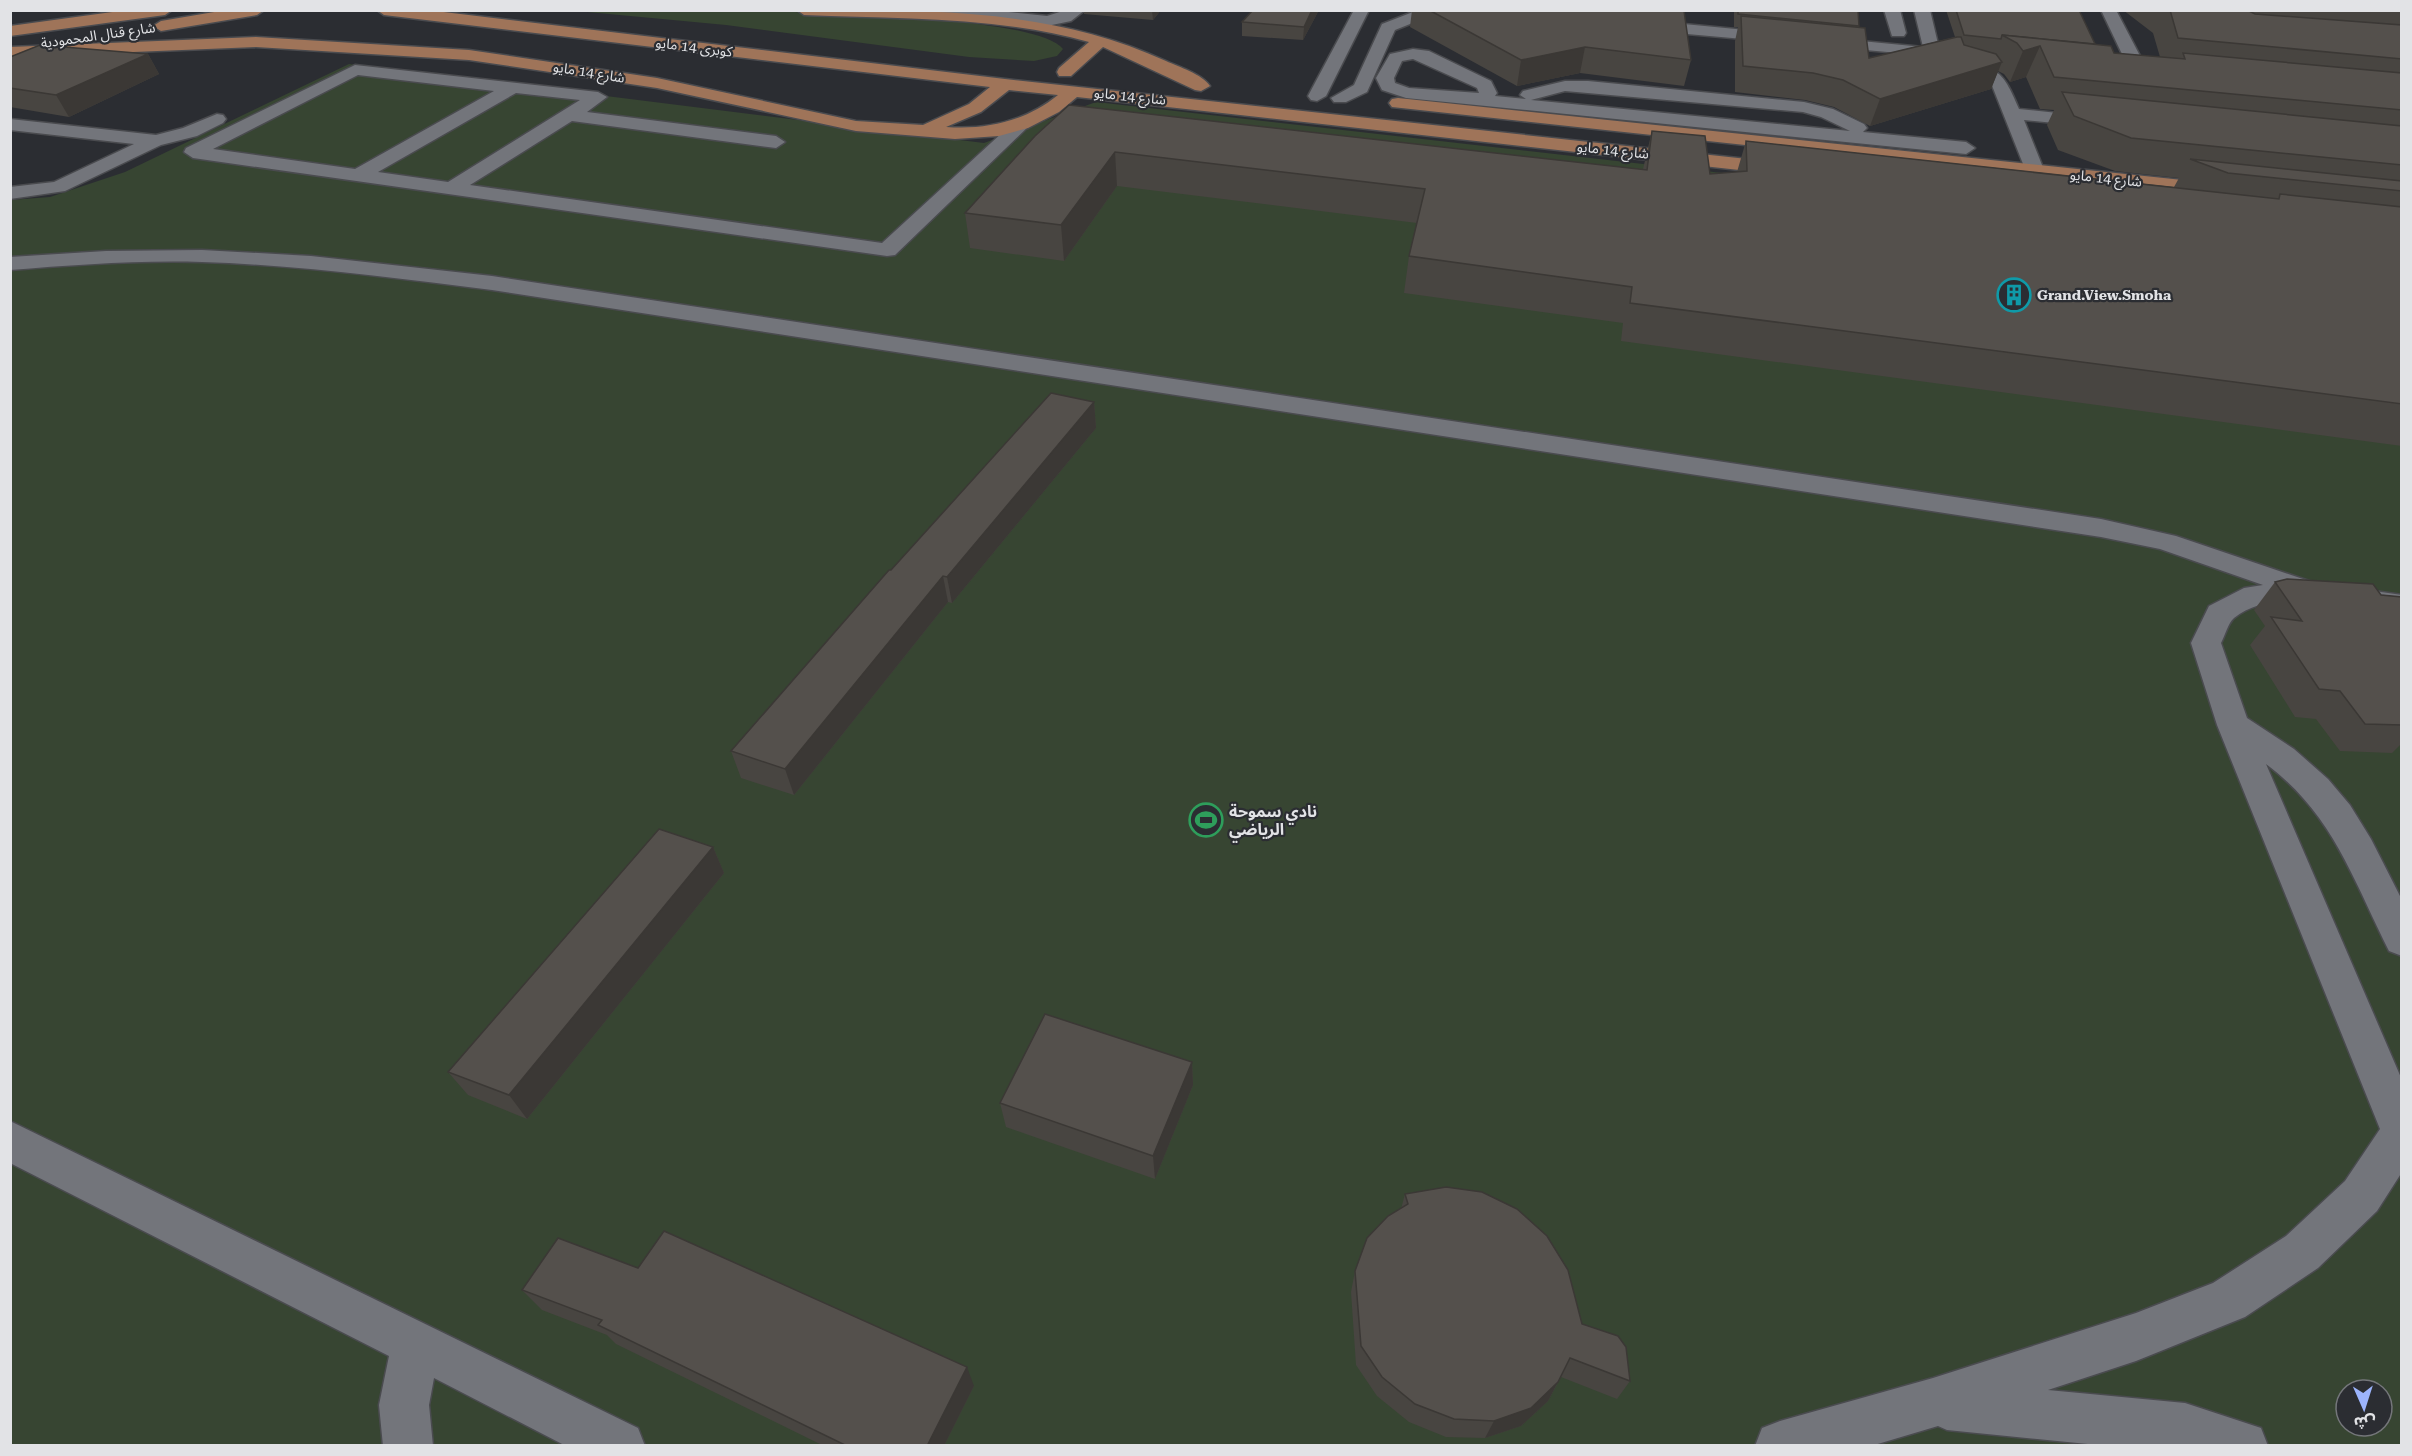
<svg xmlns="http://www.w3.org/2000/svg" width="2412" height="1456" font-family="'Roboto Serif','Noto Sans Arabic',serif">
<rect width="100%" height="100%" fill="#2b2d32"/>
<g fill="#374532" fill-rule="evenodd">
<path d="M740 10C795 13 1034 14 1063 49L1057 56 1034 61 969 57 726 25 577 11Z"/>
<path d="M349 64 984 143 1096 102 2401 250V1445L11 1446V200L50 197 125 172ZM2346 1390H2382V1426H2346Z"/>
</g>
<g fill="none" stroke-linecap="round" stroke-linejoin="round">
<defs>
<g id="minor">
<polygon points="894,10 990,10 1047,16 1066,10 1085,10 1071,21 1047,26 969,18 900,18 895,16"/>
<polygon points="1354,10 1369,10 1326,96 1317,101 1311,100 1308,96"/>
<polygon points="1884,10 1900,10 1906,33 1904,36 1892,36"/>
<polygon points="1914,10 1930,10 1939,48 1955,50 1957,54 1955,58 1642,30 1634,25 1642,20 1923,47"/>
<polygon points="2101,10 2116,10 2150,75 2147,79 2135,79 2132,75"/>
<polygon points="1413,12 1454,13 1462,18 1454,23 1415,22 1395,30 1367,92 1346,102 1334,102 1331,98 1354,85 1382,24"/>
<path d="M1413 49 1429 51 1491 81 1497 93 1495 96 1526 99 1520 95 1523 91 1565 81H1588L1804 102 1833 109 1864 124 1867 128 1863 132 1966 142 1975 148 1966 154 1406 98 1382 90 1376 78 1390 54ZM1413 59 1477 88 1479 93 1409 88 1395 83 1394 78 1402 61ZM1565 91 1803 112 1821 117 1850 131 1531 100Z"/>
<path d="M1954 59C1998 70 2001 66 2019 109L2095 117 2104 122 2095 127 2024 120 2044 170 2041 174H2027L1991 83 1986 78 1948 68 1946 64 1948 60Z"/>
<path d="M355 65 598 92 607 97 587 112 776 136 785 142 776 148 572 121 470 185 882 243 1016 120H1028L1031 124 895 255 887 256 193 158 184 152 186 148ZM358 75 494 91 355 169 213 149ZM516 93 580 100 448 182 378 172Z"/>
<polygon points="217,114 223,115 226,119 223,123 197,136 161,145 65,191 10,199 10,187 54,182 134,144 10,130 10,119 156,135 183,128"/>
<path d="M202 250 311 256 492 276 2101 519 2176 536 2312 582 2402 595V615C2354 608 2275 585 2234 618 2228 623 2225 636 2221 643L2247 718 2294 749 2328 779 2350 805 2371 839 2402 900V956L2389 951C2353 880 2333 814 2266 764L2402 1080V1172L2377 1211 2318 1268 2245 1317 2136 1361 2048 1390 2185 1403 2261 1428 2268 1446H2108L1947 1430 1938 1426 1871 1446H1755L1762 1428 1780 1421 1933 1378 2136 1313 2213 1283 2286 1236 2345 1181 2380 1129 2217 725 2191 643 2209 606 2244 588 2263 585 2160 549 2101 537 492 290C395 278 299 265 202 262 138 260 74 265 10 270V257L106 251Z"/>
<polygon points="10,1121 638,1428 645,1446 566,1446 434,1378 429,1405 433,1446 383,1446 379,1405 389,1356 10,1163"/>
</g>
<g id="major">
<polygon points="127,10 172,10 165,15 10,36 10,26"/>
<polygon points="226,10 264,10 257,15 161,31 153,26 161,21"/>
<path d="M377 10H427L1005 79 1785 163 1795 169 1785 175 1077 97 1059 112 1028 128 999 136 955 139 856 131 657 88 469 60 256 47 10 57V47L256 37 469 50 657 78 856 121 923 125 969 104 990 87 384 15ZM1009 90 1058 95C1026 121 987 130 946 127L981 112Z"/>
<path d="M797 10C923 10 1049 7 1166 61 1179 67 1202 74 1210 86L1201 91 1195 90 1103 47 1071 76H1059L1057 72 1059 68 1089 42C997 16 899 19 804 15Z"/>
<polygon points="1398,98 2221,184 2228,186 2231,190 2228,194 2221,196 1392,107 1389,103 1392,99"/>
</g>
</defs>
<use href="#minor" stroke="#4a4b4f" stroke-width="3"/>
<use href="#major" stroke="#4a4b4f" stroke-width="3"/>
<use href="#minor" fill="#73757b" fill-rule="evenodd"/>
<use href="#major" fill="#9f7459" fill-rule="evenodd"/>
</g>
<g fill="#484541">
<polygon points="1084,10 1161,10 1153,20 1084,14"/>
<polygon points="1253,10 1319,10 1303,40 1242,36 1242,22"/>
<polygon points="1412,10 1684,11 1691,60 1684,86 1580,73 1517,86 1410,27"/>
<polygon points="1734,10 1858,10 1859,27 1869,58 1955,37 1946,10 2079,10 2095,44 2114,53 2160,57 2153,33 2123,10 2402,10 2402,446 1621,341 1623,323 1404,293 1409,256 1417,223 1117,186 1064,261 970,248 965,213 1035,136 1643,169 1652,131 1710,174 1737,172 1746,141 2174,187 2179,178 2115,171 2058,150 2047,125 2054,110 2040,109 2026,77 2010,82 2004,74 1998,71 1991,89 1870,126 1834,107 1805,100 1735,92 1735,41 1738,27 1734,27"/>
<polygon points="148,54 159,74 69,117 10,107 10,57"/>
<polygon points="1094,402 1096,428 952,603 948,602 794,795 741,778 731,751 891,570"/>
<polygon points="2275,582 2402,597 2402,743 2392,753 2340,751 2316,719 2295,717 2250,645 2265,626 2254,610"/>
<polygon points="713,847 724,873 527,1119 468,1095 448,1072"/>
<polygon points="1192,1062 1193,1085 1155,1179 1006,1127 1000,1103"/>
<polygon points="1405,1194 1582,1324 1630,1381 1617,1399 1561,1377 1548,1401 1521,1426 1485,1438 1446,1437 1409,1422 1377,1396 1356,1365 1351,1292 1355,1271 1401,1209"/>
<polygon points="638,1268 974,1386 944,1446 824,1446 616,1344 607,1335 542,1310 522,1290"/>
</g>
<g fill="#3b3835">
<polygon points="1152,10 1161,10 1153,20"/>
<polygon points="1312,10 1319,10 1303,40 1304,27"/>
<polygon points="2040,46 2026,77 2010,82 2023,51"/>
<polygon points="1585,47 1580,73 1517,86 1521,60"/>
<polygon points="148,54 159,74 69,117 56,95"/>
<polygon points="2002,62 1991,89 1870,126 1880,99"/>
<polygon points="1115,152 1117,186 1064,261 1061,225"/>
<polygon points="1094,402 1096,428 952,603 947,577"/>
<polygon points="943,576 948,602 794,795 785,769"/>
<polygon points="713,847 724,873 527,1119 509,1095"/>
<polygon points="1192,1062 1193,1085 1155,1179 1153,1156"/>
<polygon points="967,1367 974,1386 944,1446 927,1446"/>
<polygon points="1558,1382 1548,1401 1521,1426 1485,1438 1494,1421"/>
</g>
<g fill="#54504c" stroke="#3b3835" stroke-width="1.5">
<polygon points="1253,10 1312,10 1304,27 1242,22"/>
<polygon points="1429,10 1684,11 1691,60 1585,47 1521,60"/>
<polygon points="1738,10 1858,10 1859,26 1738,14"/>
<polygon points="1956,10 2079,10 2095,44 2002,35 2001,39 1964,35"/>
<polygon points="2170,10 2247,10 2255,14 2402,25 2402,59 2178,38"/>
<polygon points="1741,16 1865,28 1869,58 1957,37 1961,37 1964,45 1996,54 2002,62 1880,99 1843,80 1813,73 1743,66"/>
<polygon points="2002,35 2111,46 2114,53 2185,59 2183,53 2402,73 2402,110 2054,77 2040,46 2023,51 2017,43"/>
<polygon points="40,45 148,54 56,95 10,88 10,57"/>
<polygon points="2062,92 2402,126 2402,165 2131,138 2074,116"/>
<polygon points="1069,105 1647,170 1652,131 1705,136 1710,174 1747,171 1746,141 2279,199 2280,194 2402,207 2402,404 1630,303 1632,287 1409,256 1425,189 1115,152 1061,225 965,213 1035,136"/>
<polygon points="2190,159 2402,181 2402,191 2228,173"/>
<polygon points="1051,393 1094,402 947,577 943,576 785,769 731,751 889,570 891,570"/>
<polygon points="2287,579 2373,584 2381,595 2402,597 2402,725 2365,724 2340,691 2319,689 2271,617 2302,621 2275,582"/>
<polygon points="659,829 713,847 509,1095 448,1072"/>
<polygon points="1045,1014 1192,1062 1153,1156 1000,1103"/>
<polygon points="1446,1187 1482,1192 1517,1209 1547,1236 1568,1270 1582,1324 1618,1336 1626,1347 1630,1381 1570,1358 1558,1382 1531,1408 1494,1421 1454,1419 1415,1404 1382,1377 1361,1346 1355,1271 1367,1238 1388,1216 1408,1204 1405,1194"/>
<polygon points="664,1231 967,1367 927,1446 847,1446 598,1325 602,1320 522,1290 558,1238 638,1268"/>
</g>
<defs>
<symbol id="building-ring" viewBox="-11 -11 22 22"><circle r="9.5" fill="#2b2d32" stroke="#0f9aa8" stroke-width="1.5"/><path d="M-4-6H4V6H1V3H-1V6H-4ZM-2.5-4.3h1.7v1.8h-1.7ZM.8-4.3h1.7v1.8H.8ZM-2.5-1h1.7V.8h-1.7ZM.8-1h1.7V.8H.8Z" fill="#0f9aa8"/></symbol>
<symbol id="stadium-ring" viewBox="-11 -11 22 22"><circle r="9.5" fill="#2b2d32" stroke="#2e9e5b" stroke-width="1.5"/><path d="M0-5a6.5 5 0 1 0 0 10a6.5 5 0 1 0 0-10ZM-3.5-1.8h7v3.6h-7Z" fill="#2e9e5b"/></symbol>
</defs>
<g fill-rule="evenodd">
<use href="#building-ring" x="1995" y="276" width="38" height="38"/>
<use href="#stadium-ring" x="1187" y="801" width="38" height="38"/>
</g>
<g text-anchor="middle" stroke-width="4.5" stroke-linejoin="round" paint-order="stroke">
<g font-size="14" fill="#e2e3e6" stroke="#2b2d32">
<text transform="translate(98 35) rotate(-8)" y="5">شارع قنال المحمودية</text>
<text transform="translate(694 47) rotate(7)" y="5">كوبرى 14 مايو</text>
<text transform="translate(589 72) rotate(9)" y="5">شارع 14 مايو</text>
<text transform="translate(1130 96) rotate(6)" y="5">شارع 14 مايو</text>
<text transform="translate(1613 150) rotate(6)" y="5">شارع 14 مايو</text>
<text transform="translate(2106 178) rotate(6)" y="5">شارع 14 مايو</text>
</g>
<g font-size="14" font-weight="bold" fill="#e2e3e6" stroke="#2b2d32" text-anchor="start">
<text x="2037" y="300">Grand.View.Smoha</text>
</g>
<g font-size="16" font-weight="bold" fill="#e2e3e6" stroke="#2b2d32" text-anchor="start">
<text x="1229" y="817">نادي سموحة<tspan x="1229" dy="18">الرياضي</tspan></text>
</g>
</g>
<rect width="2412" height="1456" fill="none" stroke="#e2e3e6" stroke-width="24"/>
<g transform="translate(2364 1408) rotate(177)"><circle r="28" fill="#2b2d32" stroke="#74767a" stroke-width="1.5"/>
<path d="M0-4.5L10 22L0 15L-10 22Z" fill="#9cb4fd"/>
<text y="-9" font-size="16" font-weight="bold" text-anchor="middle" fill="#e2e3e6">ش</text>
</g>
</svg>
